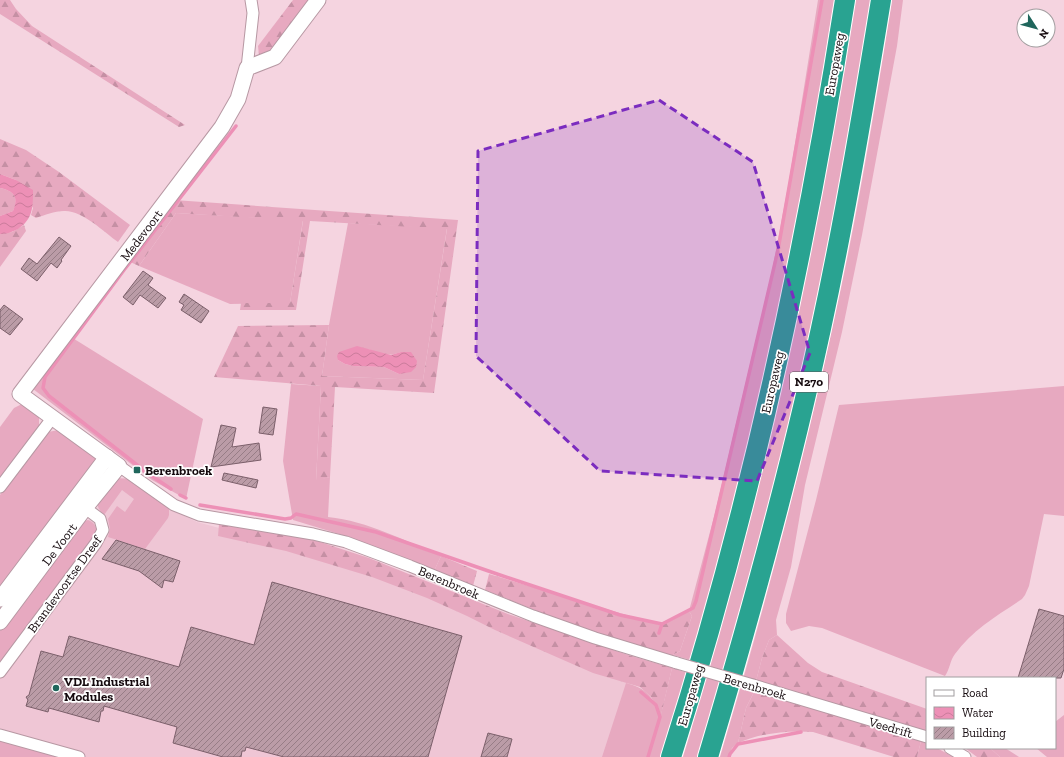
<svg xmlns="http://www.w3.org/2000/svg" width="1064" height="757" font-family="'Zilla Slab',serif">
<defs>
<pattern id="forest-firs" width="22" height="20" patternUnits="userSpaceOnUse"><rect width="22" height="20" fill="#e7a9c0"/><path d="M5 1l3.5 6h-7zM16 11l3.5 6h-7z" fill="#c590a4"/></pattern>
<pattern id="water-waves" width="16" height="10" patternUnits="userSpaceOnUse"><rect width="16" height="10" fill="#ed90b6"/><path d="M0 5q4-4 8 0t8 0" fill="none" stroke="#ca7b9b"/></pattern>
<pattern id="building-hatch" width="6" height="6" patternUnits="userSpaceOnUse"><rect width="6" height="6" fill="#bb9ca7"/><path d="M-1 1l2-2M0 6l6-6M5 7l2-2" fill="none" stroke="#977d86"/></pattern>
</defs>
<rect width="100%" height="100%" fill="#f5d4e0"/>
<polygon fill="#efc6d5" points="127,478 168,508 197,522 223,529 300,542 633,678 612,757 0,757 0,642 118,479"/>
<g fill="#e7a9c0" fill-rule="evenodd">
<polygon points="818,0 834,0 789,285 694,661 673,655 680,651 692,616 689,611 715,513 772,271 789,181"/>
<polygon points="852,0 875,0 808,361 701,757 683,757 691,731 700,681"/>
<path d="M892 0H903L897 46 862 235 842 332 805 485 791 567 776 620 777 635 769 640 762 658 756 681 744 676C777 560 807 443 833 325 857 218 875 109 892 0Z"/>
<polygon points="176,213 303,220 290,303 230,304 139,266"/>
<path d="M348 223 447 228 423 380 322 376 329 325ZM368 349C382 354 387 357 401 352L399 374 384 367 353 366 345 364 338 360Z"/>
<polygon points="71,337 203,419 186,499 152,480 33,389"/>
<path d="M291 384 321 386 316 480 330 477 328 517C368 521 405 541 441 556L434 571 349 537 293 520 283 461Z"/>
<path d="M1064 386V516L1044 514 1029 586 1025 595 1022 599C998 615 972 630 955 654 950 660 950 669 945 676L822 628 809 626 791 631 786 623V614L816 500 839 405Z"/>
<polygon points="22,404 39,415 39,426 0,478 0,427 14,408"/>
<polygon points="64,429 95,455 96,463 0,596 0,495 48,432"/>
<path d="M118 478 128 479 169 509V515L168 518 145 549 108 537 110 529 108 519 117 506 125 512 134 499 122 490 104 515C100 511 97 507 97 501Z"/>
<path d="M88 520C95 523 97 527 96 535L0 667V629L84 521Z"/>
<path d="M672 668 691 674 681 706 660 757H602L626 683C648 689 650 695 661 714Z"/>
<polygon points="740,689 754,692 746,708 738,743 732,748 729,757 720,757"/>
<polygon points="1064,715 1064,757 1047,757 1036,748 1055,748 1055,722"/>
<polygon points="0,739 61,757 0,757"/>
<polygon points="921,741 927,744 927,748 937,748 953,757 917,757"/>
<polygon points="990,748 1005,748 1019,757 1000,757"/>
</g>
<g fill="url(#forest-firs)">
<polygon points="0,0 10,0 16,9 32,26 185,125 179,127 0,14"/>
<polygon points="293,0 311,0 267,54 259,55 258,46"/>
<path d="M0 139 26 150 59 172 130 225 118 242C104 232 82 210 64 211 54 211 45 215 36 218L31 215 33 208 16 180 0 174Z"/>
<path d="M0 188C14 191 19 197 13 211L0 216Z"/>
<polygon points="174,200 458,220 434,393 335,387 330,477 316,481 321,386 214,377 238,326 329,325 322,376 423,380 447,229 310,221 296,310 240,310 241,303 290,303 303,221 176,213 139,266 128,261"/>
<polygon points="24,225 26,231 0,267 0,234 12,232"/>
<polygon points="219,524 311,539 369,558 508,614 628,655 672,668 661,715 651,697 640,687 593,673 495,630 467,616 427,598 372,577 286,551 218,536"/>
<polygon points="441,556 477,571 473,586 434,571"/>
<polygon points="489,574 660,625 670,621 689,611 692,616 680,651 671,656 567,623 485,590"/>
<polygon points="777,635 808,663 822,672 927,709 927,732 756,681 762,658 769,640"/>
<path d="M754 692 906 736 921 741 917 757H894L813 732C788 730 761 733 738 743L746 708Z"/>
<polygon points="965,748 990,748 1000,757 977,757"/>
</g>
<g fill="url(#water-waves)">
<path d="M0 174 16 180 33 190C33 207 33 219 18 229 12 232 7 234 0 234V216L13 211C19 197 14 191 0 188Z"/>
<polygon points="357,346 391,355 401,352 411,352 417,361 416,367 411,372 399,374 384,367 353,366 345,364 338,360 337,356 339,352"/>
</g>
<g fill="none" stroke-linecap="round" stroke-linejoin="round">
<g stroke="#ed90b6" stroke-width="3.5">
<polyline points="171,489 146,472 49,396 43,388 45,377 124,270 236,126"/>
<polyline points="180,495 186,498"/>
<polyline points="200,505 285,519 291,518 296,514 376,532 500,575 620,615 662,624 659,633"/>
<polyline points="662,624 693,608 696,601 778,250 822,0"/>
<polyline points="641,692 656,705 660,717 648,757"/>
<polyline points="729,757 730,754 738,744 801,732"/>
</g>
</g>
<g fill="url(#building-hatch)" stroke="#7b5f6a">
<polygon points="59,237 71,246 61,260 62,261 57,268 51,263 37,281 21,269 29,258 37,264"/>
<polygon points="143,271 153,278 148,285 166,298 158,308 140,295 133,305 123,297"/>
<polygon points="184,294 209,311 201,323 181,310 184,305 179,302"/>
<polygon points="4,305 23,319 10,335 0,328 0,310"/>
<polygon points="263,407 277,409 273,435 259,433"/>
<polygon points="221,425 236,428 232,447 259,443 261,460 211,467"/>
<polygon points="224,473 258,480 256,488 222,480"/>
<polygon points="116,540 180,561 173,582 164,580 162,588 139,571 102,559"/>
<polygon points="272,582 462,636 428,757 284,757 246,747 245,751 242,751 241,757 223,757 173,743 177,727 104,706 103,711 101,711 99,722 49,708 48,712 26,706 28,700 26,697 29,695 41,651 63,657 69,636 179,667 191,627 254,645"/>
<polygon points="1039,609 1064,616 1064,669 1061,678 1018,678"/>
<polygon points="488,733 512,739 507,757 481,757"/>
</g>
<g fill="none" stroke-linecap="round" stroke-linejoin="round">
<defs>
<g id="street">
<polyline points="247,68 253,13 251,0"/>
<polyline points="119,466 174,505 199,515 313,534 346,542 410,566 533,616 595,638 677,663"/>
<polyline points="0,487 53,417"/>
<polyline points="0,672 96,543 103,530 100,519 80,504"/>
<polyline points="753,685 927,737"/>
<polyline points="0,735 79,757"/>
<polyline points="950,748 965,757"/>
</g>
<g id="secondary">
<polyline points="0,599 107,457"/>
<polyline points="0,622 85,508 119,466 20,394 222,127 238,99 247,68 275,57 318,0"/>
</g>
<g id="highway">
<path d="M671 757C750 510 805 256 845 0"/>
<path d="M708 757C743 640 776 522 804 403 836 270 859 135 881 0"/>
</g>
</defs>
<use href="#street" stroke="#b798a3" stroke-width="13"/>
<use href="#secondary" stroke="#b798a3" stroke-width="17"/>
<use href="#highway" stroke="#fff" stroke-width="22"/>
<use href="#street" stroke="#fff" stroke-width="11"/>
<use href="#secondary" stroke="#fff" stroke-width="15"/>
<use href="#highway" stroke="#29a391" stroke-width="20"/>
<defs>
<polyline id="street-bridge" points="677,663 753,685"/>
</defs>
<use href="#street-bridge" stroke="#b798a3" stroke-width="13" stroke-linecap="butt"/>
<use href="#street-bridge" stroke="#fff" stroke-width="11"/>
</g>
<path fill="#7b2cbf" fill-opacity="0.2" stroke="#7b2cbf" stroke-width="3" stroke-dasharray="8 5" stroke-linejoin="round" d="M659 100 753 162 810 353 757 481 600 471 476 356 478 151Z"/>
<g fill="#1f665c" stroke="#fff" stroke-width="1.5">
<rect x="133" y="466" width="8" height="8" rx="2"/>
<circle cx="56" cy="688" r="4"/>
</g>
<g text-anchor="middle" stroke-width="3.5" stroke-linejoin="round" paint-order="stroke">
<rect fill="#fff" stroke="#5b5456" stroke-width="1" x="790" y="372" width="38" height="20" rx="3"/>
<g font-size="12" font-weight="bold" fill="#150a0e">
<text x="809" y="386">N270</text>
</g>
<g font-size="13" fill="#150a0e" stroke="#fff">
<text transform="translate(834 64) rotate(-80)" y="5">Europaweg</text>
<text transform="translate(141 235) rotate(-53)" y="5">Medevoort</text>
<text transform="translate(772 382) rotate(-77)" y="5">Europaweg</text>
<text transform="translate(59 544) rotate(-53)" y="5">De Voort</text>
<text transform="translate(449 582) rotate(23)" y="5">Berenbroek</text>
<text transform="translate(64 584) rotate(-54)" y="5">Brandevoortse Dreef</text>
<text transform="translate(755 686) rotate(16)" y="5">Berenbroek</text>
<text transform="translate(690 695) rotate(-74)" y="5">Europaweg</text>
<text transform="translate(891 727) rotate(16)" y="5">Veedrift</text>
</g>
<g font-size="13" font-weight="bold" fill="#150a0e" stroke="#fff" text-anchor="start">
<text x="145" y="475">Berenbroek</text>
<text x="64" y="686">VDL Industrial<tspan x="64" dy="15">Modules</tspan></text>
</g>
</g>
<rect x="926" y="677" width="130" height="72" fill="#ffffff" stroke="#a19d9f"/>
<rect x="934" y="690" width="20" height="6" fill="#ffffff" stroke="#a19d9f"/>
<text x="962" y="697" font-size="12" fill="#150a0e">Road</text>
<rect x="934" y="707" width="20" height="12" fill="url(#water-waves)" stroke="#a19d9f"/>
<text x="962" y="717" font-size="12" fill="#150a0e">Water</text>
<rect x="934" y="727" width="20" height="12" fill="url(#building-hatch)" stroke="#a19d9f"/>
<text x="962" y="737" font-size="12" fill="#150a0e">Building</text>
<g transform="translate(1036 28) rotate(126)"><circle r="19" fill="#ffffff" stroke="#a19d9f"/>
<path d="M0-3L7 15L0 10L-7 15Z" fill="#1f665c"/>
<text y="-6" font-size="11" font-weight="bold" text-anchor="middle" fill="#150a0e">N</text>
</g>
</svg>
